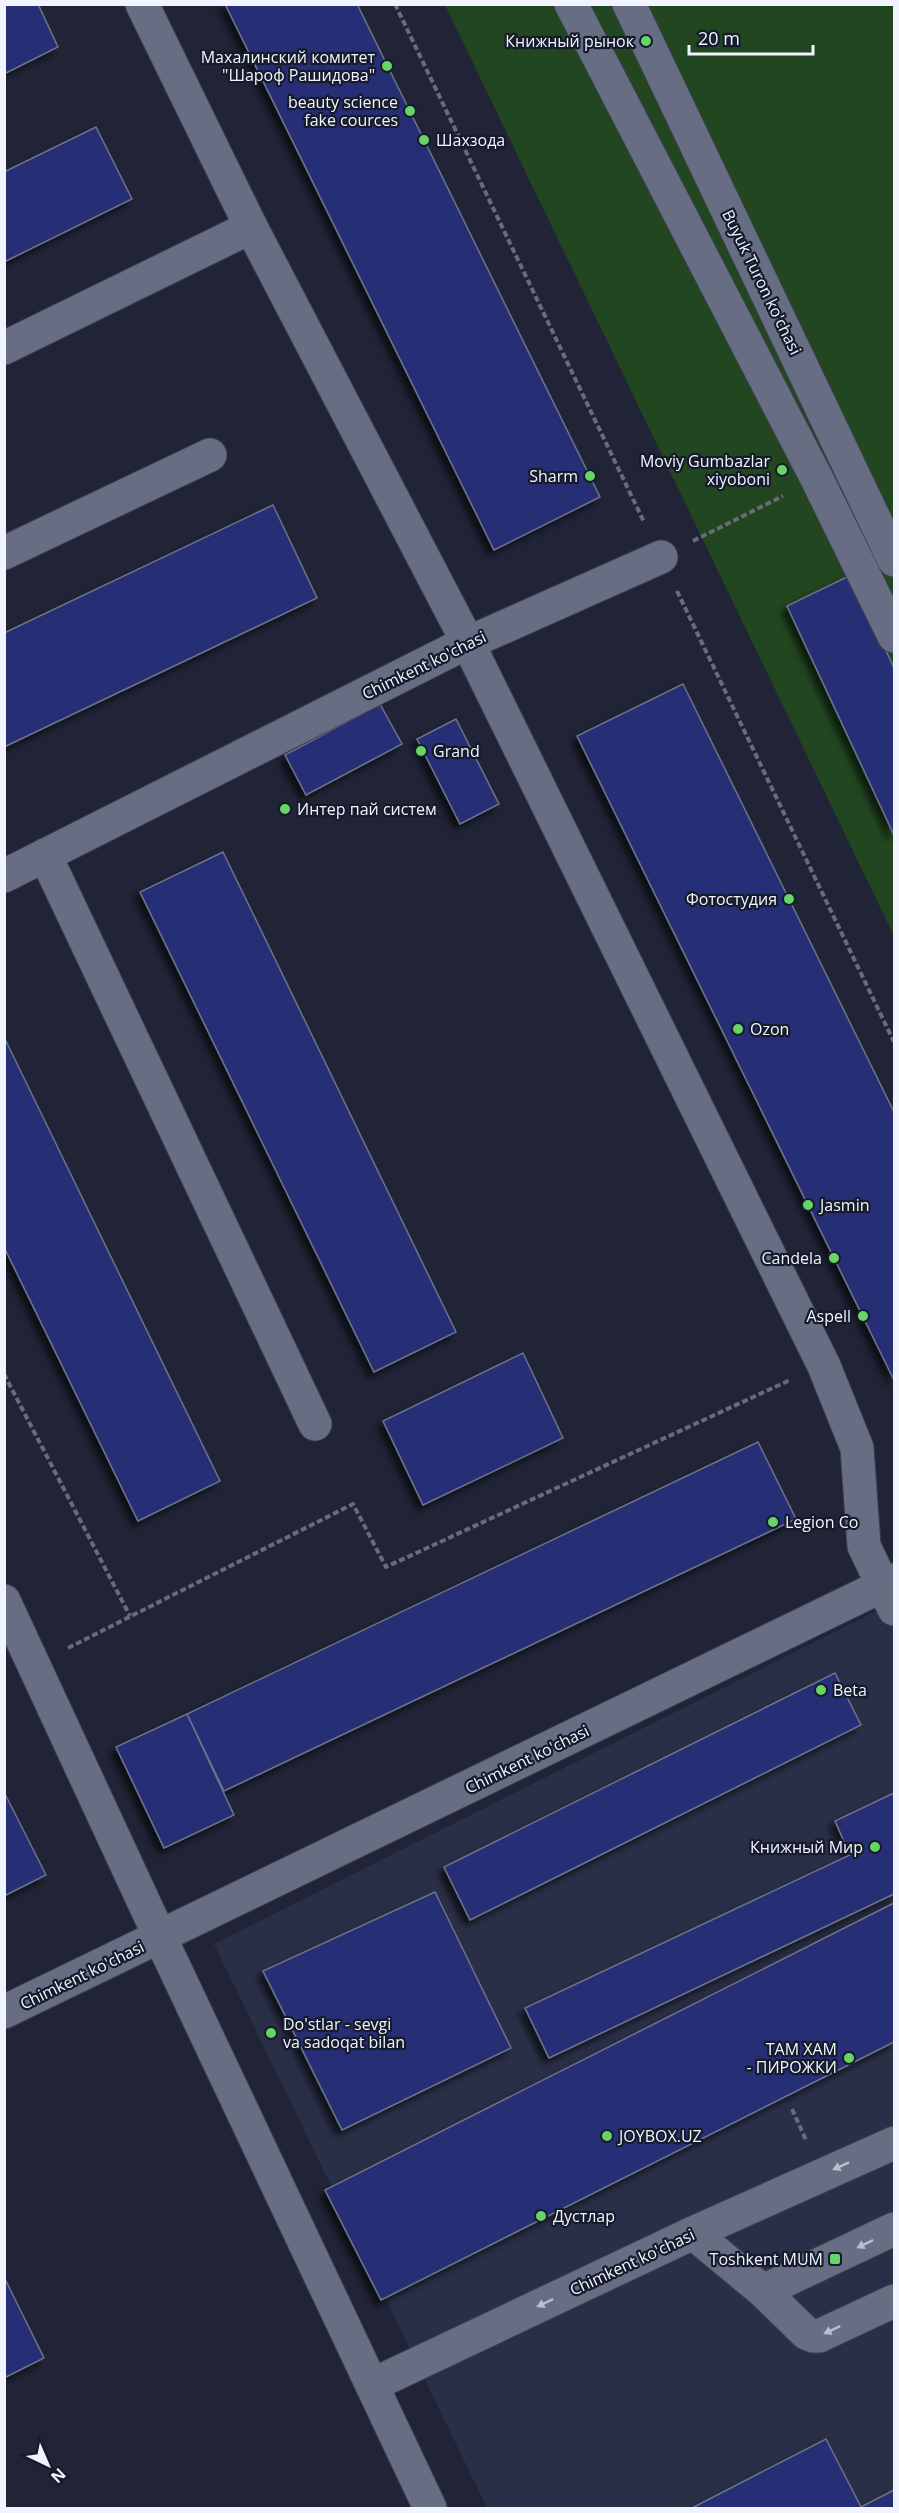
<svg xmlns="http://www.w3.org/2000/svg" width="899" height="2513" font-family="'Open Sans',sans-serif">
<defs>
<filter id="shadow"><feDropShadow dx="-5.5" dy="5.5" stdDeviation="3" flood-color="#0009"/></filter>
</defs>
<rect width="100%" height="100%" fill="#202436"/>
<polygon fill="#292f46" points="894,1602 894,2508 487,2508 214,1944"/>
<polygon fill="#214620" points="445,5 894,5 894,936"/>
<g fill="#252f75" stroke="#6d7388" stroke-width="1.5" filter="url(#shadow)">
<polygon points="4,4 38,4 58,47 4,74"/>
<polygon points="225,4 357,4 600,497 494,550"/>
<polygon points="96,127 132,199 4,262 4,172"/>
<polygon points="273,505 317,598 4,747 4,633"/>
<polygon points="851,575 894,668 894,835 787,606"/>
<polygon points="683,684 894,1112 894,1380 577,736"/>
<polygon points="380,704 402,744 306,795 285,755"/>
<polygon points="456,719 499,804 460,824 417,739"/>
<polygon points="223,852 456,1332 374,1372 140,892"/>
<polygon points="4,1037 220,1481 138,1521 4,1247"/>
<polygon points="523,1353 563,1438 423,1505 383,1421"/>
<polygon points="758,1442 796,1519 224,1791 187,1714"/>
<polygon points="835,1673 861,1725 470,1920 444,1867"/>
<polygon points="187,1714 234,1815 164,1848 116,1747"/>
<polygon points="4,1792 46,1875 4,1896"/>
<polygon points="894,1793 894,1894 549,2058 525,2008 850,1855 835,1821"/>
<polygon points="435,1892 511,2048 342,2130 263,1971"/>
<polygon points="894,1903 894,2042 381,2300 325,2190"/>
<polygon points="6,2281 44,2358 4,2378 4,2282"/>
<polygon points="826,2439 861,2507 894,2490 894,2508 692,2508"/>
</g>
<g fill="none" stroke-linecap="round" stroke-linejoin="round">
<defs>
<g id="minor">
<polyline points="142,4 251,227 468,643 824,1366 857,1448 864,1546 894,1609"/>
<polyline points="571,4 817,479 894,636"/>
<polyline points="629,4 894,560"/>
<polyline points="4,348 251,227"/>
<polyline points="4,553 210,455"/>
<polyline points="45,855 315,1424"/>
<polyline points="4,876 452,650 661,557"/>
<polyline points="4,1601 160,1937 430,2508"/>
<polyline points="4,2012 894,1580"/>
<polyline points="693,2233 763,2291 806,2333 813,2336 819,2336 894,2301"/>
<polyline points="763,2291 894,2229"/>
<polyline points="372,2385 693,2233 894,2143"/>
</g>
</defs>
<use href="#minor" stroke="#3c404e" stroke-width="35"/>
<g stroke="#676b7a" stroke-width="4" stroke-dasharray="6 3" stroke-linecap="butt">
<polyline points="395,4 644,522"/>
<polyline points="693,541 783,496"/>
<polyline points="677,591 894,1042"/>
<polyline points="4,1374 130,1616"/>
<polyline points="68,1648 353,1504 386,1567 790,1380"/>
<polyline points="792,2109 806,2140"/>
</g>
<use href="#minor" stroke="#676d82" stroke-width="33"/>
</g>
<defs><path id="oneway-solid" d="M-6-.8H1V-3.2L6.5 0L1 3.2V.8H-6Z" transform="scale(1.5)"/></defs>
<g fill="#babecc">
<use href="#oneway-solid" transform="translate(841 2166) rotate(156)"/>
<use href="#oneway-solid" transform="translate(865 2244) rotate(154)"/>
<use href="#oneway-solid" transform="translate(545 2303) rotate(155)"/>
<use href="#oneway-solid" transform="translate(832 2330) rotate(155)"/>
</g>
<g fill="#67d466" stroke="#161b2c" stroke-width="2">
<circle cx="646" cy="41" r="6"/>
<circle cx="387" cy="66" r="6"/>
<circle cx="410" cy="111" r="6"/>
<circle cx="424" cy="140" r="6"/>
<circle cx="782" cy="470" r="6"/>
<circle cx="590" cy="476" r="6"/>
<circle cx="421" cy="751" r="6"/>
<circle cx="285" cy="809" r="6"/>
<circle cx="789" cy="899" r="6"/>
<circle cx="738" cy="1029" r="6"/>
<circle cx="808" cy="1205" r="6"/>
<circle cx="834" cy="1258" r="6"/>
<circle cx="863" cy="1316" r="6"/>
<circle cx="773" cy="1522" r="6"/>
<circle cx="821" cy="1690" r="6"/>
<circle cx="875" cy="1847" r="6"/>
<circle cx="271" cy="2033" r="6"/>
<circle cx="849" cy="2058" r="6"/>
<circle cx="607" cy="2136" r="6"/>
<circle cx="541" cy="2216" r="6"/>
<rect x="829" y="2253" width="12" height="12" rx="3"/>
</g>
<g text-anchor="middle" stroke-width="4.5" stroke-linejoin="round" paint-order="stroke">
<g font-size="16" fill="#f1f4fe" stroke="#161b2c" text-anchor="end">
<text x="634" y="47">Книжный рынок</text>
<text x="375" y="63">Махалинский комитет<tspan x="375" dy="18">"Шароф Рашидова"</tspan></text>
<text x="398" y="108">beauty science<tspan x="398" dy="18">fake cources</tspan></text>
<text x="436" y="146" text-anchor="start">Шахзода</text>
<text x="770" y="467">Moviy Gumbazlar<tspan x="770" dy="18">xiyoboni</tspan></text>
<text x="578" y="482">Sharm</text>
<text x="433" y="757" text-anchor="start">Grand</text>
<text x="297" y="815" text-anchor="start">Интер пай систем</text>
<text x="777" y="905">Фотостудия</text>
<text x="750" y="1035" text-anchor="start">Ozon</text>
<text x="820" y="1211" text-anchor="start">Jasmin</text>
<text x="822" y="1264">Candela</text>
<text x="851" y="1322">Aspell</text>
<text x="785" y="1528" text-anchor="start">Legion Co</text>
<text x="833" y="1696" text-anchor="start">Beta</text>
<text x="863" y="1853">Книжный Мир</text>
<text x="283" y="2030" text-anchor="start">Do'stlar - sevgi<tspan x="283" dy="18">va sadoqat bilan</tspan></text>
<text x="837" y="2055">ТАМ ХАМ<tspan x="837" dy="18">- ПИРОЖКИ</tspan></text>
<text x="619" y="2142" text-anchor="start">JOYBOX.UZ</text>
<text x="553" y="2222" text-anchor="start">Дустлар</text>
<text x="823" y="2265">Toshkent MUM</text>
</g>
<g font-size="16" fill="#f1f4fe" stroke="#161b2c">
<text transform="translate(762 282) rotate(64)" y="6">Buyuk Turon ko'chasi</text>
<text transform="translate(424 665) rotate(-26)" y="6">Chimkent ko'chasi</text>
<text transform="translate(527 1759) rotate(-26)" y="6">Chimkent ko'chasi</text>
<text transform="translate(82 1975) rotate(-26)" y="6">Chimkent ko'chasi</text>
<text transform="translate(632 2262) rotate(-25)" y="6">Chimkent ko'chasi</text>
</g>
</g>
<rect width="899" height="2513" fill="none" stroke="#f1f4fe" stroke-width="12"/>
<g transform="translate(48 2465) rotate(136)" stroke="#161b2c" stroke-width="4.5" paint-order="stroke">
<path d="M0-4.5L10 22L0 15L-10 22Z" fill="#f1f4fe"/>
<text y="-9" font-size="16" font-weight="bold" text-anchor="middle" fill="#f1f4fe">N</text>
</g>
<path d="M689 45v9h124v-9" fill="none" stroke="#f1f4fe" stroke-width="3"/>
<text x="698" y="45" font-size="18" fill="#f1f4fe" stroke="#161b2c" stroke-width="4.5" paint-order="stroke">20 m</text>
</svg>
